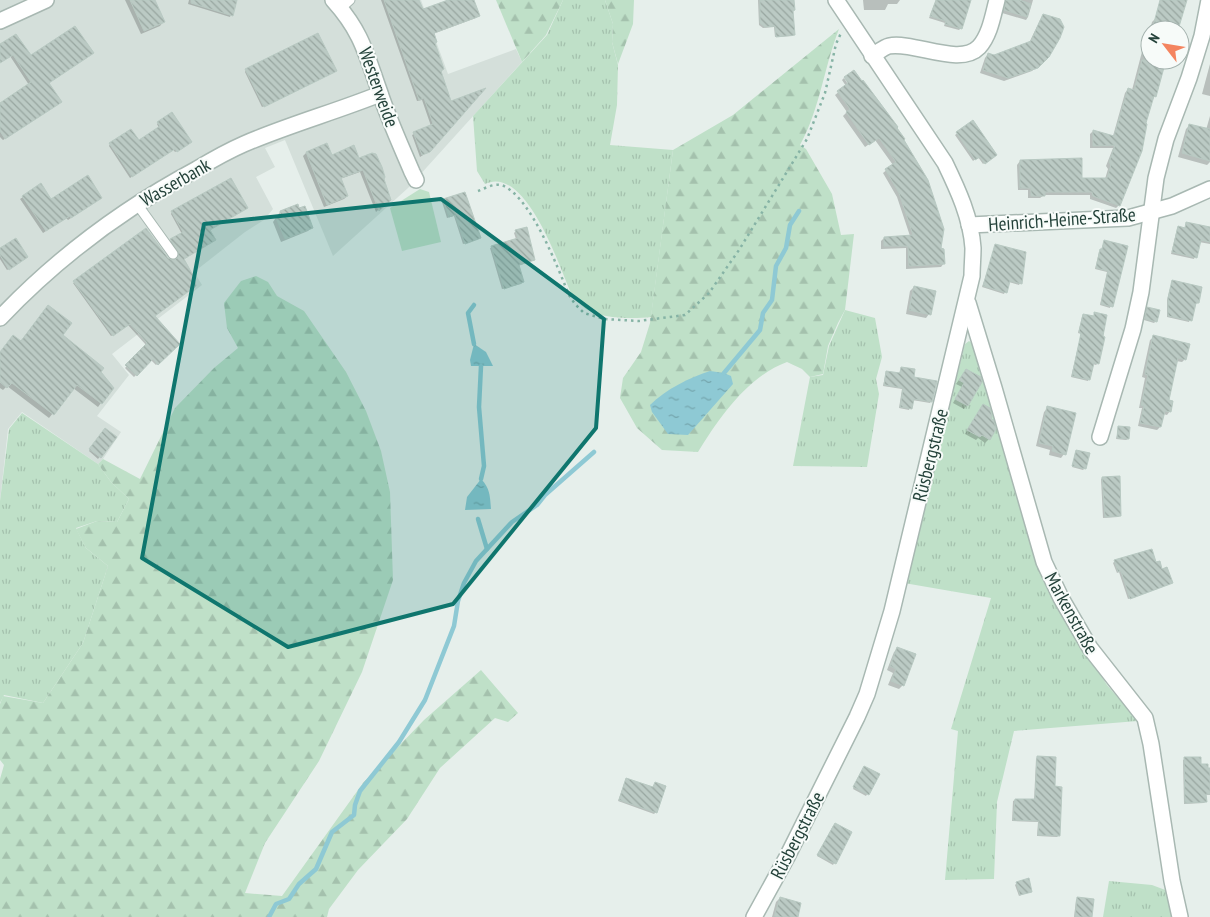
<svg xmlns="http://www.w3.org/2000/svg" width="1210" height="917" font-family="'PT Sans Narrow',sans-serif">
<defs>
<pattern id="grass-tufts" width="24" height="20" patternUnits="userSpaceOnUse" patternTransform="scale(1.25)"><rect width="24" height="20" fill="#bfe0c8"/><path d="M3 7l-1-3M5 7V3M7 7l1-3M15 17l-1-3M17 17v-4M19 17l1-3" fill="none" stroke="#a4c1ad"/></pattern>
<pattern id="forest-firs" width="22" height="20" patternUnits="userSpaceOnUse" patternTransform="scale(1.25)"><rect width="22" height="20" fill="#bfe0c8"/><path d="M5 1l3.5 6h-7zM16 11l3.5 6h-7z" fill="#a4c1ad"/></pattern>
<pattern id="water-ripples" width="26" height="14" patternUnits="userSpaceOnUse" patternTransform="scale(1.25)"><rect width="26" height="14" fill="#8ec9d4"/><path d="M2 4q2-2 4 0t4 0M15 11q2-2 4 0t4 0" fill="none" stroke="#74a5ad"/></pattern>
<pattern id="building-back-hatch" width="6" height="6" patternUnits="userSpaceOnUse" patternTransform="scale(1.25)"><rect width="6" height="6" fill="#bbcac4"/><path d="M-1 5l2 2M0 0l6 6M5-1l2 2" fill="none" stroke="#98a6a0"/></pattern>
</defs>
<rect width="100%" height="100%" fill="#e6efeb"/>
<polygon fill="#d4dfda" points="0,0 421,0 448,74 516,49 522,62 408,188 333,256 285,140 265,148 275,167 256,177 273,209 264,220 245,232 194,272 202,285 112,354 129,375 97,416 121,432 103,459 98,464 22,412 8,429 0,501"/>
<g fill="url(#grass-tufts)">
<path d="M563 0H605L613 24 612 42 618 65 617 105 610 145 673 150 651 317C634 319 600 319 586 309 579 304 574 298 570 291 559 265 525 164 485 184L477 171 473 116 547 35Z"/>
<polygon points="845,310 875,318 882,357 876,379 879,394 867,467 793,466 810,377 823,375 829,346"/>
<polygon points="969,341 973,344 1019,486 1089,657 1107,685 1138,721 1014,731 997,802 994,879 945,880 958,731 951,729 991,598 904,583 932,462 938,450 965,344"/>
<polygon points="22,413 98,464 111,482 129,499 117,522 97,521 76,528 86,548 108,566 83,643 43,703 4,695 0,703 0,501 9,429"/>
<polygon points="1109,881 1152,885 1168,891 1178,917 1103,917"/>
</g>
<g fill="url(#forest-firs)">
<polygon points="496,0 563,0 546,35 522,62"/>
<polygon points="605,0 634,0 633,24 618,64 612,42 613,24"/>
<path d="M839 29C824 67 820 109 800 145L806 149 832 194 841 235 854 234 845 310 838 323 828 346 823 374 810 377 802 369 787 362C748 376 719 418 698 452L662 450 637 428 620 398 623 378 641 352 650 323 673 150 733 115Z"/>
<polygon points="256,276 268,282 277,296 304,311 346,372 366,411 381,451 390,492 393,580 362,672 319,761 265,843 245,893 282,896 363,783 424,720 481,670 518,713 508,722 495,718 440,768 407,819 358,870 329,909 327,917 0,917 0,779 4,765 0,760 0,704 3,696 43,703 83,643 108,566 86,548 76,529 97,521 117,522 129,499 111,482 98,464 103,459 140,479 175,408 214,368 238,348 227,328 224,303 241,281"/>
</g>
<polygon fill="#bfe0c8" points="420,189 429,192 441,242 402,251 390,208"/>
<g fill="url(#water-ripples)">
<polygon points="474,344 486,352 493,366 471,366 470,360"/>
<path d="M710 371 724 373 731 376 733 384 688 435 668 434 652 412 650 405C666 389 689 378 710 371Z"/>
<path d="M481 479C490 488 490 496 491 509L465 510 467 497Z"/>
</g>
<g fill="#0003">
<polygon points="125,0 154,0 163,22 160,26 141,34"/>
<polygon points="189,0 236,0 230,17 188,4"/>
<polygon points="381,0 418,0 422,11 452,0 473,0 478,16 476,18 433,34 434,43 443,69 441,72 450,102 429,151 420,157 412,135 431,126 422,100 417,101"/>
<polygon points="758,0 784,0 792,12 794,34 793,36 775,37 774,27 763,28 759,25"/>
<polygon points="863,0 900,0 897,4 888,4 885,10 864,10"/>
<polygon points="936,0 969,0 961,28 959,30 944,26 945,23 929,18"/>
<polygon points="1003,0 1033,0 1028,17 1026,20 1002,13"/>
<polygon points="1161,0 1185,0 1176,30 1150,30 1152,22 1156,18"/>
<polygon points="1044,16 1048,56 1032,71 1004,81 980,73 985,58 988,54 994,56 1029,43 1040,20"/>
<polygon points="1150,30 1150,60 1165,60 1155,96 1152,100 1119,205 1116,208 1090,199 1090,195 1044,195 1040,198 1028,198 1028,190 1018,190 1017,165 1020,161 1081,179 1105,179 1108,169 1106,166 1113,148 1090,148 1090,134 1093,131 1113,136 1125,93 1128,89 1132,90 1144,44 1147,41"/>
<polygon points="16,35 48,83 58,104 3,140 0,137 0,105 29,85 10,56 0,63 0,46"/>
<polygon points="1210,64 1210,96 1202,94"/>
<polygon points="246,70 334,72 262,107 245,72"/>
<polygon points="844,78 851,89 895,128 940,250 944,263 941,267 906,269 906,248 881,249 881,241 884,238 910,236 897,197 883,173 893,165 875,140 865,147 843,116 847,112 835,95 846,86 842,80"/>
<polygon points="1210,116 1210,162 1207,165 1178,157 1186,129 1190,125 1206,130"/>
<polygon points="972,122 994,156 983,164 978,157 973,161 955,135"/>
<polygon points="158,123 189,143 175,152 173,149 130,178 109,146 110,144 138,142 159,128 157,124"/>
<polygon points="306,153 358,159 382,178 389,199 376,212 360,172 340,179 347,196 344,199 324,207 303,156"/>
<polygon points="41,185 51,201 98,200 68,220 66,218 43,233 20,199"/>
<polygon points="444,200 479,238 478,239 463,244 454,216 447,218 442,202"/>
<polygon points="172,212 209,230 182,259 153,317 178,344 156,365 151,360 134,377 125,368 146,345 128,325 111,336 73,283 167,259 176,261 178,255 169,242 182,234 171,214"/>
<polygon points="280,212 312,227 308,231 281,242 273,222"/>
<polygon points="1187,223 1210,228 1210,244 1199,242 1194,259 1171,254 1177,229 1178,227 1184,229"/>
<polygon points="516,231 534,260 518,266 523,282 521,284 502,289 490,248 516,239 514,233"/>
<polygon points="1104,242 1126,247 1110,308 1100,305 1107,272 1095,269 1099,252 1101,250"/>
<polygon points="996,245 1020,283 1019,285 1009,282 1004,294 982,287"/>
<polygon points="0,249 25,258 7,270 0,259"/>
<polygon points="1172,281 1198,303 1195,304 1189,322 1167,317 1167,300"/>
<polygon points="914,287 929,314 926,318 906,314 910,291"/>
<polygon points="1148,308 1156,321 1154,323 1144,320"/>
<polygon points="45,310 61,336 100,372 101,403 98,407 73,388 49,418 7,386 3,390 0,388 0,353 20,342"/>
<polygon points="1095,314 1098,363 1096,365 1093,364 1088,381 1071,377 1081,334 1078,333 1082,317 1083,315 1093,317"/>
<polygon points="1154,337 1185,359 1182,362 1176,361 1167,401 1170,411 1167,415 1163,414 1160,427 1157,430 1138,426 1142,408 1139,408 1145,378 1142,377 1150,340"/>
<polygon points="901,368 912,378 931,401 930,403 912,400 909,410 899,408 902,389 883,386 886,372 899,374"/>
<polygon points="966,370 967,405 964,409 953,403 962,387 956,384"/>
<polygon points="983,405 989,439 985,443 978,438 976,440 965,434"/>
<polygon points="1048,408 1064,454 1061,458 1049,455 1050,450 1036,446 1044,412"/>
<polygon points="1119,428 1128,439 1126,440 1116,439"/>
<polygon points="104,431 115,437 98,459 89,451"/>
<polygon points="1076,451 1085,468 1083,470 1072,467"/>
<polygon points="1102,478 1120,516 1118,517 1103,518 1101,479"/>
<polygon points="1115,561 1155,564 1170,584 1128,599 1119,572 1117,573 1113,563"/>
<polygon points="898,649 903,685 899,689 888,685 893,673 887,670 894,652"/>
<polygon points="1037,757 1053,788 1059,835 1057,837 1037,836 1038,822 1012,821 1013,801 1015,800 1034,801 1036,759"/>
<polygon points="1185,759 1207,769 1210,769 1210,795 1205,795 1205,802 1204,803 1184,804 1183,760"/>
<polygon points="863,769 878,774 866,796 853,789"/>
<polygon points="625,781 656,812 654,814 618,801"/>
<polygon points="833,826 850,833 833,865 817,856"/>
<polygon points="1017,883 1031,891 1019,896 1015,885"/>
<polygon points="780,898 797,917 772,917 776,902"/>
<polygon points="1077,899 1091,917 1074,917 1076,900"/>
</g>
<g fill="none" stroke-linecap="round" stroke-linejoin="round">
<g stroke="#8ec9d4" stroke-width="4.5">
<polyline points="474,305 468,313 474,344"/>
<polyline points="481,366 479,407 484,466 481,479"/>
<polyline points="724,373 760,330 763,313 772,300 776,266 786,248 790,225 799,211"/>
<polyline points="478,519 487,549"/>
<polyline points="269,917 276,904 289,899 299,884 316,869 332,832 354,815 355,805 360,791 399,742 425,700 454,626 458,601 464,583 476,561 512,522 537,505 545,495 594,452"/>
</g>
</g>
<g fill="url(#building-back-hatch)" stroke="#b8c9c2">
<polygon points="130,0 155,0 165,22 144,31"/>
<polygon points="191,0 237,0 233,16 191,3"/>
<polygon points="384,0 419,0 423,9 448,0 474,0 480,16 434,33 437,42 435,43 444,69 441,71 451,101 486,88 430,152 422,155 413,132 433,124 424,98 419,100"/>
<polygon points="760,0 794,0 795,10 793,11 795,35 776,37 775,26 765,27 760,23"/>
<polygon points="936,0 971,0 962,29 945,24 946,21 930,16"/>
<polygon points="1006,0 1019,0 1031,4 1027,17 1004,10"/>
<polygon points="1160,0 1187,0 1178,30 1152,30"/>
<polygon points="1043,14 1060,19 1064,27 1060,38 1049,57 1038,68 1008,78 983,70 988,53 994,55 1031,41"/>
<polygon points="75,26 94,53 49,83 62,102 5,139 0,131 0,103 31,82 13,55 0,63 0,44 16,34 31,55"/>
<polygon points="318,33 337,71 264,107 245,69"/>
<polygon points="1142,60 1166,60 1156,97 1154,96 1146,123 1147,124 1142,151 1120,206 1093,196 1092,192 1045,192 1045,196 1031,196 1031,188 1020,188 1020,160 1082,158 1082,178 1107,178 1111,165 1109,162 1115,145 1093,146 1093,130 1114,136 1128,88 1134,90"/>
<polygon points="854,70 862,81 863,80 898,127 897,128 905,139 904,140 928,180 944,229 941,248 944,249 945,264 909,266 908,246 884,246 884,237 913,235 899,193 885,169 896,162 879,138 869,145 846,112 850,109 837,91 848,83 844,77"/>
<polygon points="172,112 192,142 177,152 175,149 132,177 109,143 131,129 139,140 160,126 157,122"/>
<polygon points="973,120 997,155 985,164 980,157 975,160 956,132"/>
<polygon points="1189,124 1210,129 1210,161 1182,153"/>
<polygon points="327,143 332,155 354,145 359,158 372,153 376,154 382,167 385,177 384,179 391,200 379,211 363,170 341,178 348,196 327,205 306,152"/>
<polygon points="88,175 102,198 71,218 70,216 46,231 22,196 41,183 51,199"/>
<polygon points="231,178 248,208 210,230 216,240 184,259 194,277 196,286 155,316 180,344 158,365 153,359 137,376 125,365 147,343 130,324 113,336 73,281 146,228 168,258 173,260 176,259 179,253 170,239 183,232 171,211"/>
<polygon points="465,192 481,238 465,244 455,215 449,217 443,199"/>
<polygon points="298,204 299,208 305,206 313,228 285,239 276,218 281,216 280,211"/>
<polygon points="1186,222 1210,227 1210,242 1201,240 1197,258 1172,252 1178,226 1185,228"/>
<polygon points="527,227 535,260 519,265 524,282 504,289 491,246 518,238 515,230"/>
<polygon points="16,238 28,257 9,270 0,255 0,248"/>
<polygon points="1104,240 1128,246 1113,307 1101,304 1108,271 1096,268 1100,249 1102,249"/>
<polygon points="995,244 1026,252 1022,284 1010,281 1007,293 983,286"/>
<polygon points="1172,280 1202,287 1199,303 1196,303 1192,321 1168,316 1168,298"/>
<polygon points="914,286 936,291 931,315 909,310"/>
<polygon points="48,305 72,323 63,335 104,368 101,372 114,388 102,404 77,385 54,415 12,383 7,388 0,382 0,352 13,335 21,341"/>
<polygon points="1147,307 1160,310 1157,322 1145,319"/>
<polygon points="1094,312 1107,315 1103,336 1105,337 1099,364 1094,363 1090,380 1072,376 1081,333 1079,332 1083,314 1094,316"/>
<polygon points="1153,335 1190,344 1186,360 1178,358 1169,400 1173,401 1171,412 1165,411 1161,427 1140,423 1144,406 1141,405 1148,375 1145,374"/>
<polygon points="901,367 915,369 914,377 937,381 932,402 914,399 912,409 900,407 903,388 884,385 886,371 900,373"/>
<polygon points="966,369 981,377 982,382 968,406 955,399 964,383 959,380"/>
<polygon points="983,404 990,408 992,417 991,419 994,420 996,429 990,440 982,435 980,437 967,430"/>
<polygon points="1047,406 1076,413 1066,455 1052,451 1053,446 1039,443"/>
<polygon points="1118,426 1130,427 1129,439 1117,438"/>
<polygon points="105,428 117,437 101,458 89,449"/>
<polygon points="1076,450 1090,453 1086,469 1072,466"/>
<polygon points="1120,476 1121,516 1105,517 1102,477"/>
<polygon points="1152,549 1156,562 1160,561 1162,569 1167,567 1173,583 1130,599 1121,571 1118,572 1114,560"/>
<polygon points="897,647 916,654 904,686 891,681 896,669 890,666"/>
<polygon points="1037,756 1056,757 1055,786 1062,787 1060,836 1038,835 1039,821 1013,820 1015,799 1035,799"/>
<polygon points="1184,757 1201,757 1201,764 1208,764 1208,768 1210,768 1210,794 1206,794 1207,802 1185,803"/>
<polygon points="864,766 880,774 869,795 853,787"/>
<polygon points="626,778 653,787 655,782 666,786 657,813 619,800"/>
<polygon points="835,823 852,832 836,864 817,855"/>
<polygon points="1029,878 1032,892 1020,895 1016,882"/>
<polygon points="780,897 801,903 798,917 774,917"/>
<polygon points="1077,897 1094,899 1092,917 1075,917"/>
</g>
<g fill="none" stroke-linecap="round" stroke-linejoin="round">
<defs>
<g id="service">
<polyline points="341,8 350,0"/>
<polyline points="137,204 173,254"/>
</g>
<g id="minor">
<path d="M333 0C362 32 366 54 380 93 389 120 401 146 412 172L416 180"/>
<polyline points="0,21 46,0"/>
<path d="M872 56C877 53 884 47 889 46 914 41 960 67 979 47 990 35 993 15 997 0"/>
<polyline points="969,225 1128,218 1172,206 1210,189"/>
<polyline points="968,303 994,388 1044,562 1061,598 1090,648 1145,718 1151,744 1172,881 1180,917"/>
<path d="M0 318C57 258 124 208 197 169 212 160 228 151 244 144 288 125 335 112 380 94"/>
<polyline points="1100,437 1133,329 1141,292 1156,178 1166,139 1189,78 1202,36 1209,0"/>
<path d="M754 917 787 857 857 717 867 694 892 611 972 276C972 267 973 257 973 248 971 218 958 190 945 163L836 0"/>
</g>
</defs>
<use href="#service" stroke="#a8b8b2" stroke-width="11"/>
<use href="#minor" stroke="#a8b8b2" stroke-width="18"/>
<path stroke="#86b3a5" stroke-width="2.5" stroke-dasharray="2.5 4" stroke-linecap="butt" d="M478 191C486 188 495 182 504 186 532 200 557 266 569 295L575 304 584 313 604 319 639 321 685 315 709 293 739 250 807 139 825 93 836 44 841 33"/>
<use href="#service" stroke="#fff" stroke-width="9"/>
<use href="#minor" stroke="#fff" stroke-width="15"/>
</g>
<path fill="#0f766e" fill-opacity="0.2" stroke="#0f766e" stroke-width="4" stroke-linejoin="round" d="M441 199 604 319 596 428 453 604 288 647 142 558 204 224Z"/>
<g text-anchor="middle" stroke-width="4" stroke-linejoin="round" paint-order="stroke">
<g font-size="19" fill="#24423a" stroke="#f7fbf9">
<text transform="translate(379 87) rotate(70)" y="7">Westerweide</text>
<text transform="translate(175 182) rotate(-30)" y="7">Wasserbank</text>
<text transform="translate(1062 219) rotate(-4)" y="7">Heinrich-Heine-Straße</text>
<text transform="translate(930 455) rotate(-76)" y="7">Rüsbergstraße</text>
<text transform="translate(1072 613) rotate(61)" y="7">Markenstraße</text>
<text transform="translate(797 835) rotate(-63)" y="7">Rüsbergstraße</text>
</g>
</g>
<g transform="translate(1165 45) rotate(301)"><circle r="24" fill="#f7fbf9" stroke="#a3b1ad"/>
<path d="M0-4L9 19L0 12L-9 19Z" fill="#f4845f"/>
<text y="-8" font-size="14" font-weight="bold" text-anchor="middle" fill="#24423a">N</text>
</g>
</svg>
